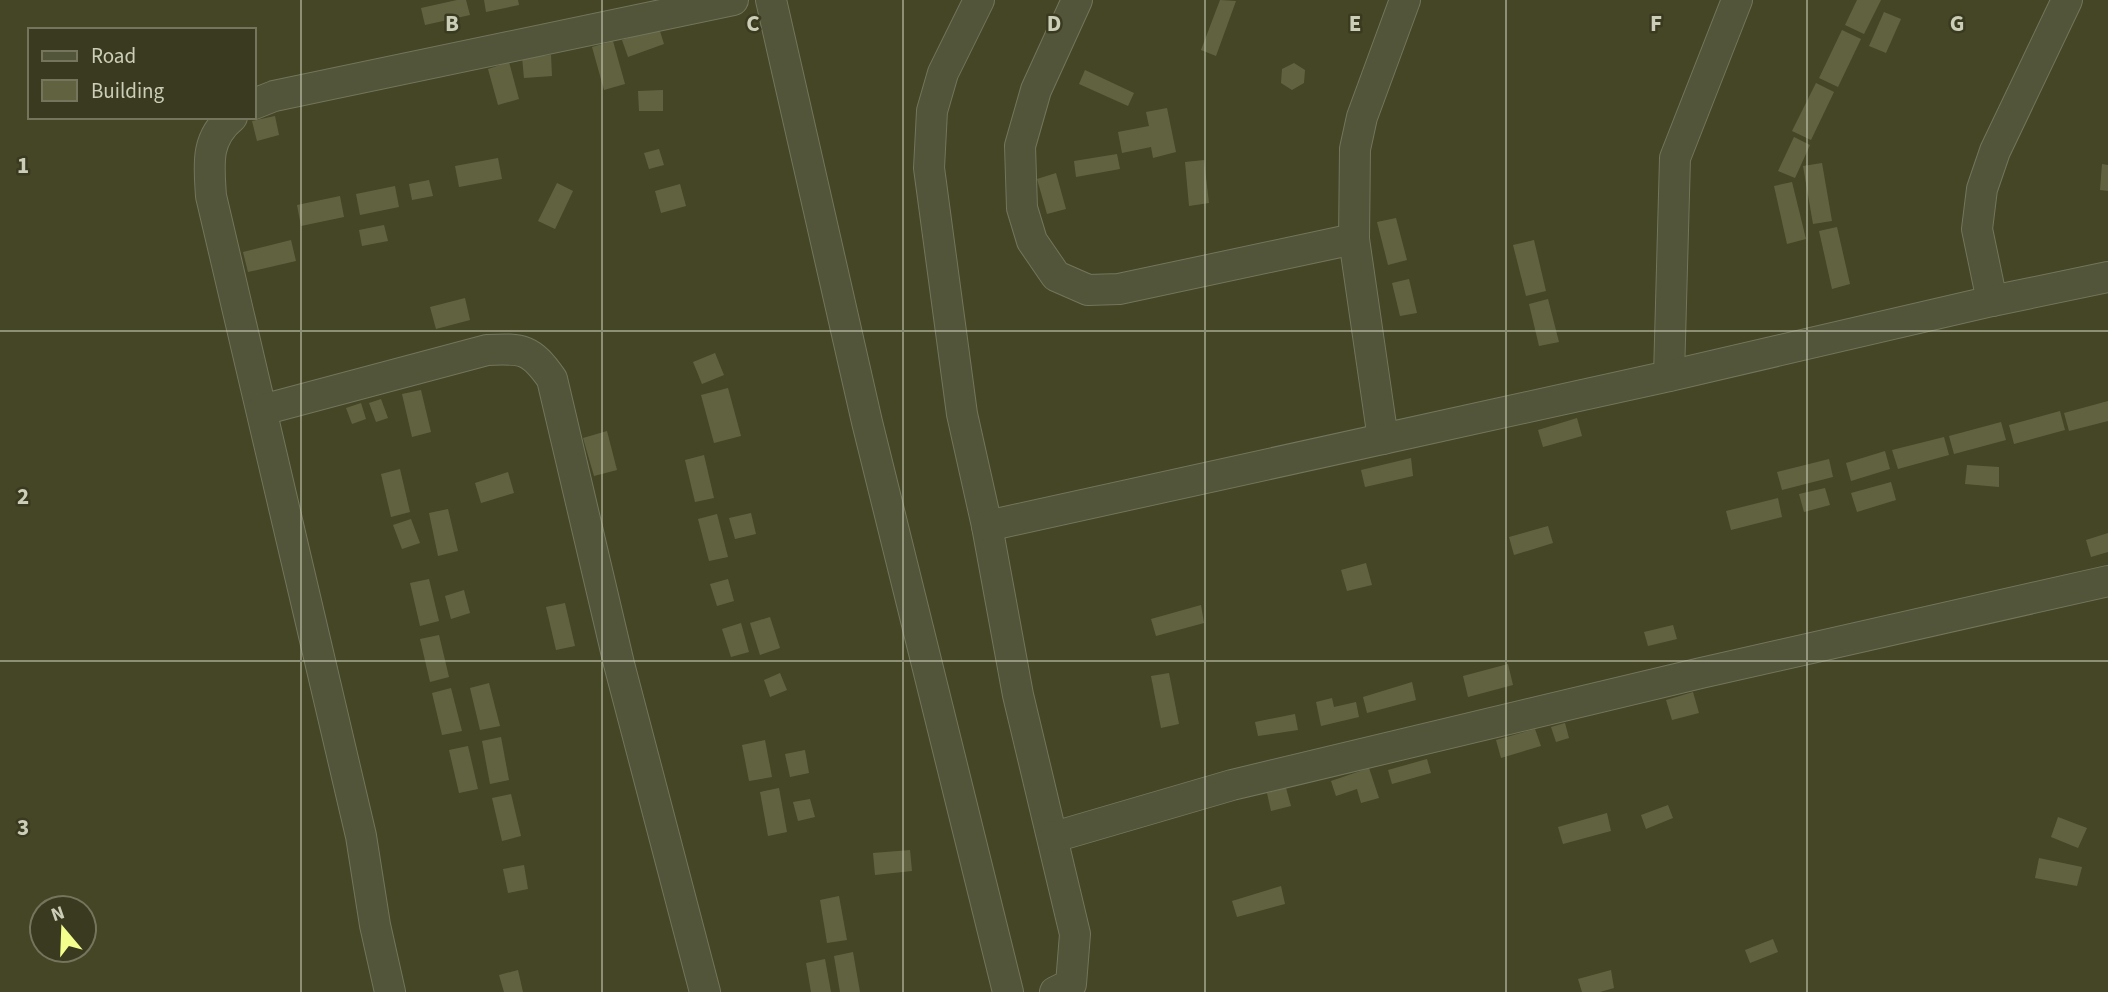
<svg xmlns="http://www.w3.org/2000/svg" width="2108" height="992" font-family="'Source Sans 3',sans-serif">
<rect width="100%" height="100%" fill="#444626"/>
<g fill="#616340">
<polygon points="457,0 466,0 470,15 425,25 421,8"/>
<polygon points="484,0 518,0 519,5 486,12"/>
<polygon points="1220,0 1236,1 1216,56 1201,50"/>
<polygon points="1857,0 1881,0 1864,34 1845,25"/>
<polygon points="1884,12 1901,19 1886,53 1869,46"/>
<polygon points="659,28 664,44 628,57 622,40"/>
<polygon points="1842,30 1861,39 1838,87 1819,78"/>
<polygon points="613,41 625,84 604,90 592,47"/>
<polygon points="551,55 552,76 524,78 522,57"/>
<polygon points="509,62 519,99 498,105 488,69"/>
<polygon points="1294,63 1305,70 1304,83 1292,90 1281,83 1282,69"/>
<polygon points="1085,70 1134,93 1128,106 1079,84"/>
<polygon points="1816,83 1834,92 1811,140 1792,131"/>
<polygon points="663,90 663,111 639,111 638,91"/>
<polygon points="1167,108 1176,152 1153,158 1151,147 1122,153 1118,132 1149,126 1146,112"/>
<polygon points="275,116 279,135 257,141 252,121"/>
<polygon points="1794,137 1810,145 1795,178 1778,171"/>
<polygon points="659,149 664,165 649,169 644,153"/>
<polygon points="1117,154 1120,169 1076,177 1074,161"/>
<polygon points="498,158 502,179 459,187 455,166"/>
<polygon points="1204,160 1209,203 1189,206 1185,162"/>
<polygon points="1822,163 1832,221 1813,224 1803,166"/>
<polygon points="2102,164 2108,165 2108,191 2100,190"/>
<polygon points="1056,173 1066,209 1047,214 1037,179"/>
<polygon points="429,180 433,196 412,200 409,184"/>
<polygon points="1792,182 1806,239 1787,244 1774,186"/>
<polygon points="557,183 573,191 555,229 538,221"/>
<polygon points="680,184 686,206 661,213 655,191"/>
<polygon points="395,186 399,207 360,215 356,194"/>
<polygon points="340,196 344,217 301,226 297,205"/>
<polygon points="1396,218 1407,260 1388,265 1377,222"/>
<polygon points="384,225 388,241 362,246 359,230"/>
<polygon points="1837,227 1850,284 1832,289 1819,231"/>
<polygon points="291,240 296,261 248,272 243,252"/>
<polygon points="1534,240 1546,291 1526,296 1513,245"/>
<polygon points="1409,279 1417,313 1400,316 1392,283"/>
<polygon points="465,298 470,320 436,329 430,307"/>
<polygon points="1548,299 1559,342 1539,346 1529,304"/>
<polygon points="715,353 724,375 702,384 693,362"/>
<polygon points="728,388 741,436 714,443 701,395"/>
<polygon points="421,390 431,432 412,437 402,394"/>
<polygon points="381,399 388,418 376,422 369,403"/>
<polygon points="2108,401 2108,421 2069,431 2064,413"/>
<polygon points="361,403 366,419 352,424 346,408"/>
<polygon points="2060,411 2065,430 2014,444 2009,425"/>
<polygon points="1577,418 1582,436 1543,447 1538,430"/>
<polygon points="2001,422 2006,440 1954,454 1949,436"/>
<polygon points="607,431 617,470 594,476 583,438"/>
<polygon points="1944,437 1949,455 1898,469 1892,450"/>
<polygon points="1885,451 1890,469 1851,481 1846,463"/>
<polygon points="704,455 714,498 695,502 685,460"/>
<polygon points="1411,458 1413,476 1365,487 1361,470"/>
<polygon points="1829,459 1833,477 1782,490 1777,472"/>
<polygon points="1967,465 1999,467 1999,487 1965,484"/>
<polygon points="400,469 410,512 391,517 381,474"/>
<polygon points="508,472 514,493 481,503 475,483"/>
<polygon points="1891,482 1896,500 1857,512 1851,493"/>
<polygon points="1825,488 1830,505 1804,512 1799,494"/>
<polygon points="1778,498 1782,517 1731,530 1726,511"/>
<polygon points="448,509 458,551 438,556 429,513"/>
<polygon points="751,513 756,534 735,539 729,518"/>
<polygon points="717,514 728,557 709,561 698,519"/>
<polygon points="411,519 420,543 402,549 393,525"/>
<polygon points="1548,526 1553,543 1514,555 1509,537"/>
<polygon points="2108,533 2108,552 2091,557 2086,540"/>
<polygon points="1366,563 1372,585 1347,591 1341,570"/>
<polygon points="429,579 439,621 420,626 410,583"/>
<polygon points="728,579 734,601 717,606 710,584"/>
<polygon points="464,590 470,613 451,619 445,596"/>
<polygon points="565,603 575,646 556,650 546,607"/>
<polygon points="1201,605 1204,623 1156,636 1151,619"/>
<polygon points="770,617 780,648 760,655 750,623"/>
<polygon points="741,623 749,652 731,657 722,629"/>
<polygon points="1673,625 1677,639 1648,646 1644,632"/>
<polygon points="439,635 449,677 430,682 420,639"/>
<polygon points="1508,664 1513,685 1468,697 1463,676"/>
<polygon points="780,673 787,690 770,697 764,680"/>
<polygon points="1169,673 1179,724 1161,728 1151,676"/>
<polygon points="1412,682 1416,700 1367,713 1363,697"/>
<polygon points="489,683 500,726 480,730 470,688"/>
<polygon points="451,688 462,731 442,735 432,693"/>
<polygon points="1693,692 1699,713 1672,720 1666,700"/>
<polygon points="1332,698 1334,707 1356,702 1359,717 1321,726 1316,702"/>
<polygon points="1295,714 1298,730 1258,736 1255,722"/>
<polygon points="1565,723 1569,738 1556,742 1551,727"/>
<polygon points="1535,729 1541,746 1501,758 1496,740"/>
<polygon points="501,737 509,780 490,784 482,741"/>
<polygon points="765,740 772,777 749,781 742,745"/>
<polygon points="468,746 478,789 459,793 449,750"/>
<polygon points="805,750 809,773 790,777 785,754"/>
<polygon points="1427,759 1431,773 1392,784 1388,770"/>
<polygon points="1369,768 1379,798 1361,803 1357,789 1336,796 1331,781"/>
<polygon points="779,788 787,832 768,836 760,792"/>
<polygon points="1286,788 1291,806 1271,811 1267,793"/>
<polygon points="511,794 521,836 502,841 492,798"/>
<polygon points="810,799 815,817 798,821 793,802"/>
<polygon points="1668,805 1673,818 1646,829 1641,815"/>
<polygon points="1607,813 1611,831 1563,844 1558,827"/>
<polygon points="2058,817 2087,828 2078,848 2051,837"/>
<polygon points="910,850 912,871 875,875 873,853"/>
<polygon points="2039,858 2082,867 2077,886 2035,878"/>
<polygon points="524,865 528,889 508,893 503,869"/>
<polygon points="1281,886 1285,904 1237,917 1232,901"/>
<polygon points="839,896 847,940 827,943 820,900"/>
<polygon points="1773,939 1778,952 1750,963 1745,950"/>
<polygon points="853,952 860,992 840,992 834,956"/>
<polygon points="825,959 831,992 811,992 806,963"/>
<polygon points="518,970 523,992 504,992 499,975"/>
<polygon points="1611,970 1614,988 1600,992 1582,992 1578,979"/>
</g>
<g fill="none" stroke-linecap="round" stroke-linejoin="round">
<defs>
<g id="minor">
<polyline points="771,0 867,422 1008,992"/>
<polyline points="979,0 943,73 932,111 929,168 962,414 987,526 1018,695 1075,934 1071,984 1055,992"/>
<polyline points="1077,0 1036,90 1020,146 1022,208 1032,241 1056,276 1088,290 1119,289 1354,239"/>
<polyline points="254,104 274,96 733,0"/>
<path d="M232 117C205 139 209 165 211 196L361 836 375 925 390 992"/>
<polyline points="1992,301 1977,229 1982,189 1995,151 2067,0"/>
<polyline points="1669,376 1675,158 1737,0"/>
<path d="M262 410 487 350C523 348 531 349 552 379L619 664 705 992"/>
<polyline points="1383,439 1354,239 1355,149 1362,117 1405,0"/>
<polyline points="987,526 1669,376 1992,301 2108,277"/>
<polyline points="1054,837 1232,785 1701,673 2108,581"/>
</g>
</defs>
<use href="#minor" stroke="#73755c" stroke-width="32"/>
<use href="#minor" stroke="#53553b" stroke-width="30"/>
</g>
<path fill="none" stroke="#ccceb8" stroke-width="2" stroke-opacity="0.55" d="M301 0V992M602 0V992M903 0V992M1205 0V992M1506 0V992M1807 0V992M0 331H2108M0 661H2108"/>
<g font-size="23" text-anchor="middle" font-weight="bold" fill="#ccceb8" stroke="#393a1f" stroke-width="5" stroke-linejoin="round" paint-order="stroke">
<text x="452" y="31">B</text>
<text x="753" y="31">C</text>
<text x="1054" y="31">D</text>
<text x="1355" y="31">E</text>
<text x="1656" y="31">F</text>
<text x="1957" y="31">G</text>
<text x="23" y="173">1</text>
<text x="23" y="504">2</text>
<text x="23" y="835">3</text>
</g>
<rect x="28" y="28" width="228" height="91" fill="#393a1f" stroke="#74755c" stroke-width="2"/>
<rect x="42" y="51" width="35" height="10" fill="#53553b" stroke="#74755c" stroke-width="2"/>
<text x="91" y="63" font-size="21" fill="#ccceb8">Road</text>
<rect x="42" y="80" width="35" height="21" fill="#616340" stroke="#74755c" stroke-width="2"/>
<text x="91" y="98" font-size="21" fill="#ccceb8">Building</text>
<g transform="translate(63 929) rotate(341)"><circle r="33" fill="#393a1f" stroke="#74755c" stroke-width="2"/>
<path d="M0-5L12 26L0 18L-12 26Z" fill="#f4fe8d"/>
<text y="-10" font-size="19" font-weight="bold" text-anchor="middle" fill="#ccceb8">N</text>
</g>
</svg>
